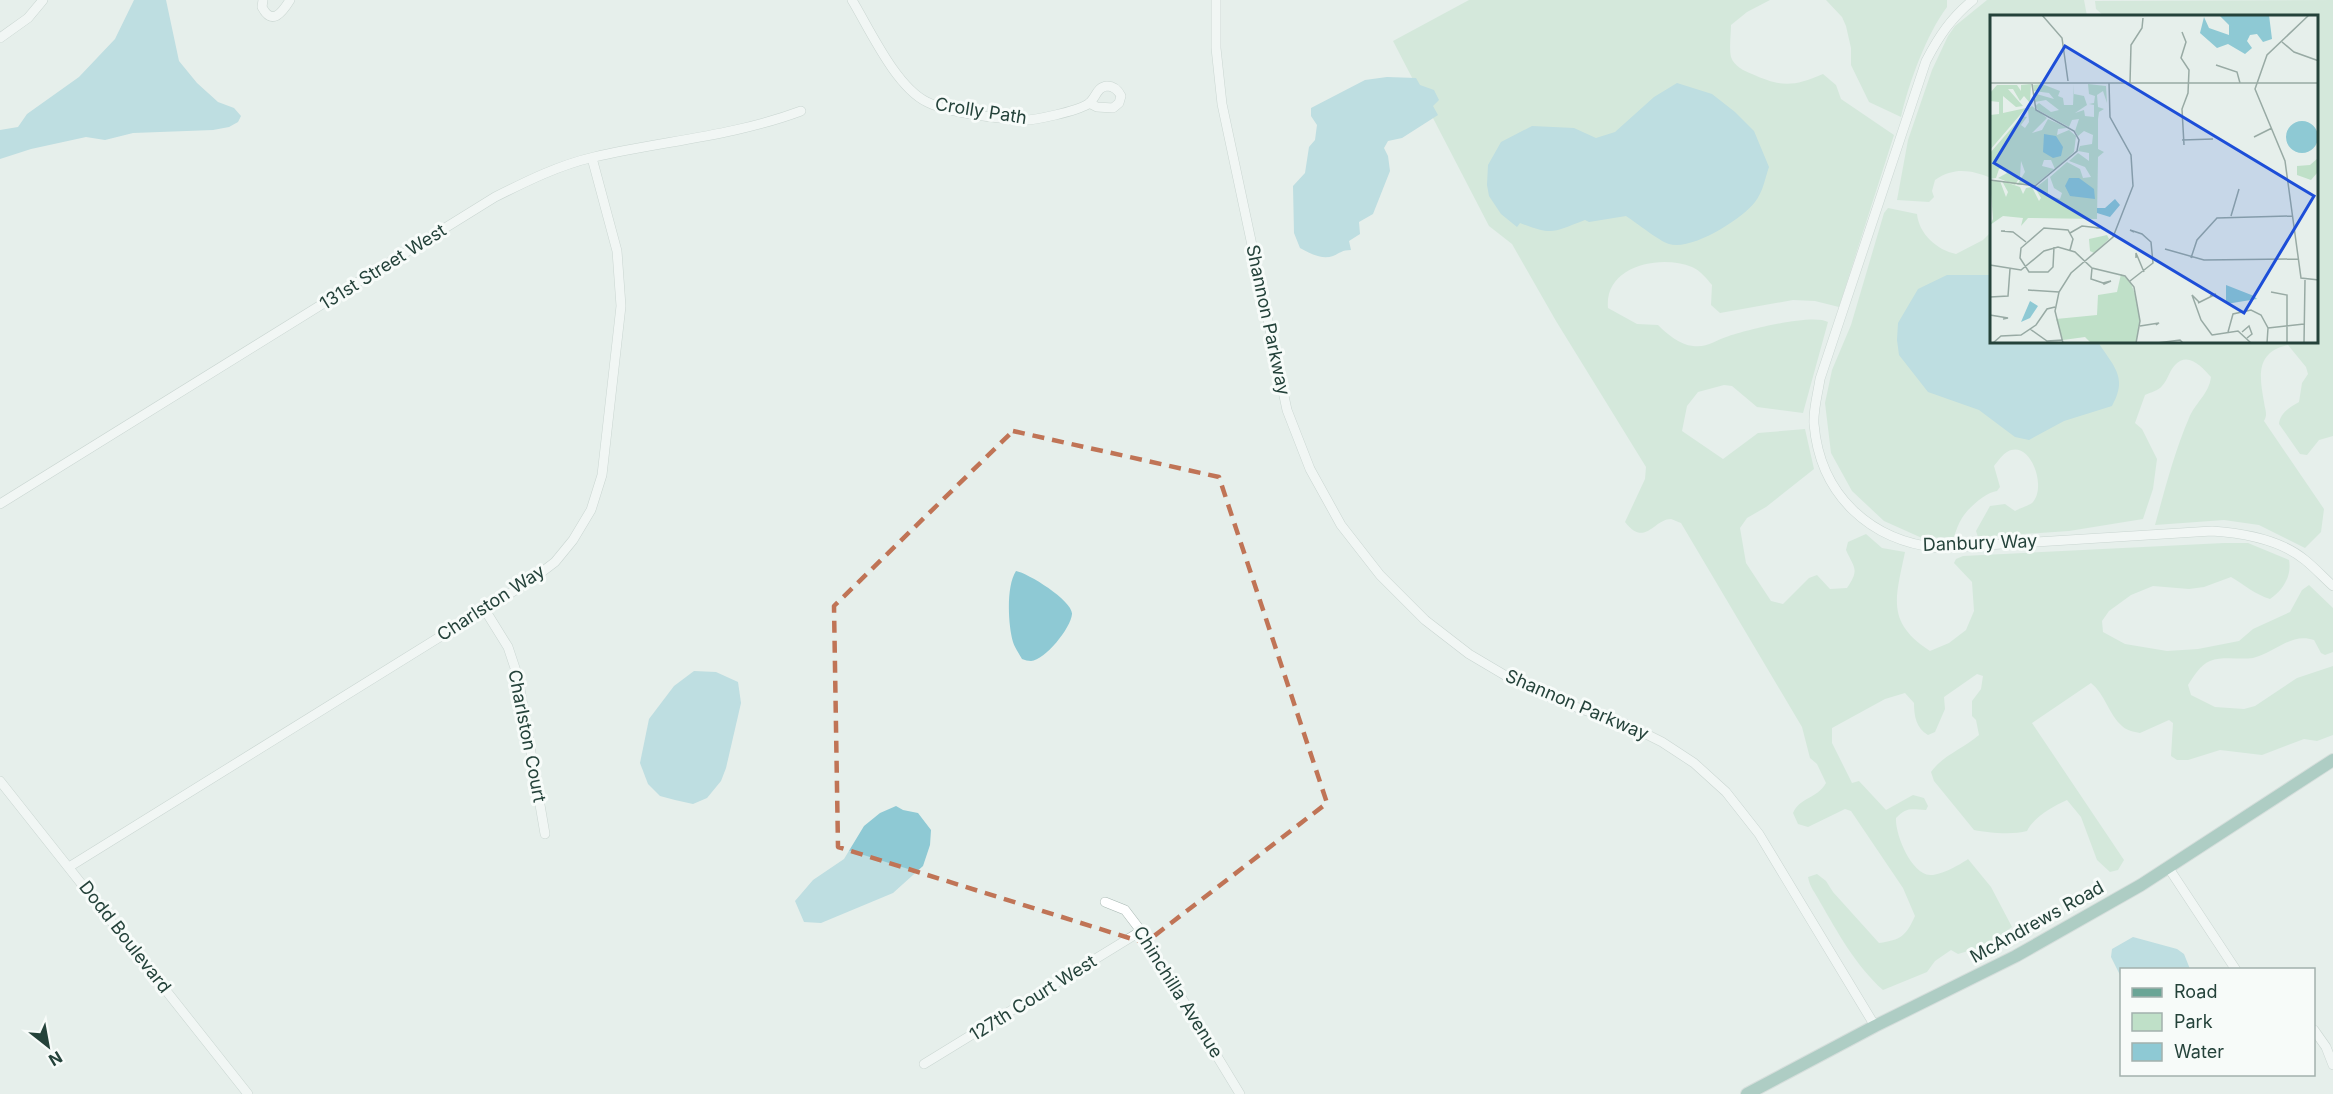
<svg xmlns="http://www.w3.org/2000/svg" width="2333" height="1094" font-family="Inter,sans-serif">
<rect width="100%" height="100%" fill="#e6efeb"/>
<g fill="#bfe0c8">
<path d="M1469 0H1770L1747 12 1731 25C1731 34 1729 48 1731 57 1734 66 1744 71 1752 74 1781 87 1793 87 1823 74L1836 85 1841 99 1894 135 1839 307 1815 301 1793 300 1720 313 1711 305 1712 285C1707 279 1700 270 1692 267 1660 254 1604 266 1608 308L1637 324 1658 325C1667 334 1680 345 1693 346 1707 348 1716 340 1729 336 1747 330 1813 313 1828 322L1803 413 1757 407 1732 386 1724 385 1698 392 1687 406 1682 431 1723 459 1758 433 1805 429 1814 469 1766 507 1747 518 1740 528 1746 563 1771 601 1783 604 1809 578 1817 575 1830 589 1847 588C1860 569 1854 568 1846 550L1848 542 1866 534 1882 548 1905 552C1896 597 1885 622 1930 651L1949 643 1966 630 1974 611 1972 582 1954 563 1956 559 1963 556 2224 543H2248L2289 560C2292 576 2283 590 2270 599 2256 595 2243 584 2231 577L2204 587 2189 589 2153 586 2131 595 2109 611 2102 621 2103 632 2125 644 2167 651 2198 649 2239 641 2253 629 2290 612 2302 590 2309 585 2333 608V652L2325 655 2321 653 2314 640C2291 632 2275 653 2253 658 2240 660 2223 656 2210 661 2200 665 2194 676 2188 685L2191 695 2215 707 2244 709 2255 706 2297 678 2333 666V735L2317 741 2304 739 2262 755 2220 750 2188 760H2177L2171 756 2173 723 2169 720 2140 733C2134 732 2126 730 2122 726 2109 715 2105 694 2091 683L2032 723 2124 860 2118 870 2110 872 2097 860 2081 817 2067 800C2052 807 2035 816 2027 831 2013 835 1989 833 1974 830L1934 781 1931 772C1943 755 1963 749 1979 735L1976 720 1972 716V701L1981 689 1983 676 1977 674 1944 697 1945 709 1935 732 1928 735C1916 728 1914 716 1914 703L1905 693 1885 699 1832 728V743L1852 783 1859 781 1886 810 1913 795 1924 798 1928 806 1926 810C1911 809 1906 807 1896 818 1895 834 1911 874 1930 875 1939 876 1960 865 1968 859L1991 887 2012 927 1985 946 1958 954 1951 950 1935 961 1927 972 1883 990C1856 966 1838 933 1820 902 1815 892 1810 888 1808 877L1817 874 1826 881 1833 892 1879 943C1901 940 1906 936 1915 916L1903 888 1851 811 1845 809 1808 827 1798 824 1793 813C1800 797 1817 799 1826 783L1817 764 1810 758 1802 727 1681 523C1677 522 1675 520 1671 519 1654 519 1645 548 1625 522L1645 479 1646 467 1556 321 1512 244 1489 226 1393 41Z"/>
<path d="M1826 0H1947V7C1927 33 1908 85 1901 117L1869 102 1851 65V48L1846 26 1842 17Z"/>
<path d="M1987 0H2084L2087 16H1991V178C1971 170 1954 167 1935 180L1932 191 1934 197 1929 202 1897 200 1908 140 1932 70 1948 36 1955 26Z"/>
<path d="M2333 0V436L2319 440 2307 455 2300 454 2279 424C2280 413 2290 407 2299 402L2302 383 2308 374 2306 367 2288 345C2256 352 2259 375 2264 402 2265 410 2268 414 2264 421L2324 509 2321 532 2305 548 2259 525 2224 520 2155 525C2165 489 2174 453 2189 418 2195 403 2209 394 2211 377 2202 367 2188 351 2175 365 2169 371 2168 380 2162 386 2158 391 2151 392 2145 395L2135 423 2142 429 2157 459 2153 489 2143 519 2069 531 1978 537 1976 531 1990 506 2005 504 2015 511C2020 508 2028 506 2032 503 2048 488 2030 438 2007 452 2002 455 1998 461 1994 466L2000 487 1997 491C1986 492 1968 508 1962 518 1958 524 1956 531 1954 537L1922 538 1884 521 1852 491 1831 453 1825 403 1832 370 1851 325 1884 213 1888 208 1917 214C1919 234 1937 250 1956 254L1983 240 1991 232V342H2316V16H2104L2096 9 2095 1Z"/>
</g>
<g fill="#8ec9d4">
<polygon points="134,0 166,0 179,61 197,83 218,102 234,108 241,116 238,122 229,127 213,130 133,133 105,140 86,137 31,149 0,159 0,130 18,127 27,114 79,77 115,39"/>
<path d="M1387 77 1416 78 1420 85 1434 90 1439 100 1433 106 1438 115 1402 138 1388 141 1384 148 1388 156 1390 171 1373 214 1359 222 1360 234 1349 241 1351 250C1342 250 1340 253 1333 256 1321 260 1310 253 1300 248L1294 233 1293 186 1305 173 1309 147 1315 140 1317 125 1311 116V108L1365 80Z"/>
<path d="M1677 83 1712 94 1735 112 1754 131 1769 167C1765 178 1763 192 1755 202 1742 219 1692 251 1669 244 1659 241 1637 223 1626 216L1589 222 1585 220C1553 232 1554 236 1520 223L1517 227 1501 214 1489 196 1487 185 1488 165 1501 142 1532 126 1574 128 1596 138 1615 132 1654 97Z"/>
<path d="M1947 275H1991V342H2098C2114 367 2128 377 2112 406L2064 421 2029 440 2015 437 1979 410 1928 392 1899 355 1897 340 1898 323 1918 289Z"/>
<path d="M1016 571C1028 573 1073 601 1072 614 1071 628 1045 660 1031 661 1028 661 1025 660 1022 659 1019 654 1015 648 1013 642 1008 625 1006 586 1016 571Z"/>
<polygon points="694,671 716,672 738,682 741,703 726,768 721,781 707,798 693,804 675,800 660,796 648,784 640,763 649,719 674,686"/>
<polygon points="896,806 903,810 918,813 931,830 930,845 923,866 893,893 821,923 804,922 795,901 813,880 844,859 864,826 880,813"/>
<polygon points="2133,937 2177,949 2184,954 2190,969 2122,970 2121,977 2111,957 2112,949"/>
</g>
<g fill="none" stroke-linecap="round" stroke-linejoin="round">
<defs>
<g id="minor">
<path d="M263 0 262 7C272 26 282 13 290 0"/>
<path d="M852 0C870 30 896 87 927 102 948 113 997 118 1021 120 1034 121 1077 111 1088 104 1096 99 1096 87 1107 86 1114 86 1118 90 1121 96L1119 103 1113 108 1097 107 1089 103"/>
<polyline points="1216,0 1216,48 1222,104 1287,410 1310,469 1341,525 1380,575 1425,620 1469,654 1518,683 1561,702 1628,725 1662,742 1694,763 1726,792 1759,834 1875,1026"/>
<path d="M1973 0C1951 18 1939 36 1926 61L1820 379C1818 393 1813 410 1814 424 1820 495 1870 541 1939 548L2212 531C2242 533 2281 540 2305 560 2315 568 2324 578 2333 586"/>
<polyline points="0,38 28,18 43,0"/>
<path d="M0 504 495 197C527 181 559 165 594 157 663 141 734 136 801 111"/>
<polyline points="485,610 508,647 518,677 545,834"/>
<polyline points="0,781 248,1094"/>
<polyline points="69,867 530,581 555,562 573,540 591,510 602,475 621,306 617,251 592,158"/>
<polyline points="2168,867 2236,970"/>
<polyline points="1105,902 1125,910 1141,931 1240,1094"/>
<polyline points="2314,1030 2326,1047 2333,1065"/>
<polyline points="924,1064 1141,931"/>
</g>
<polyline id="major" points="1747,1094 1875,1026 2016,956 2141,885 2333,760"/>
</defs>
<use href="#minor" stroke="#a8b8b2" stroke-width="10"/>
<use href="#major" stroke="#c2cac8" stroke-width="14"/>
<use href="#minor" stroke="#fff" stroke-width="9"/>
<use href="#major" stroke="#6aa596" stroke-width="12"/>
</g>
<path d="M0 0H2333V1094H0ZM1013 431 1219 477 1327 803 1145 943 838 847 834 606Z" fill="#e6efeb" fill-opacity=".55" fill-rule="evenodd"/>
<path fill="none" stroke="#c07456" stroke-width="4.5" stroke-dasharray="12 8" stroke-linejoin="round" d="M1013 431 1219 477 1327 803 1145 943 838 847 834 606Z"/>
<g text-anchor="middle" stroke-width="6" stroke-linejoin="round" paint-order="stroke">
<g font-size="18" fill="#24423a" stroke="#f7fbf9">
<text transform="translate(981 111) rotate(9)" y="6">Crolly Path</text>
<text transform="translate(383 267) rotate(-32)" y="6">131st Street West</text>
<text transform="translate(1268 320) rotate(78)" y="6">Shannon Parkway</text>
<text transform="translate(1980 543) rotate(-2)" y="6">Danbury Way</text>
<text transform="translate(491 603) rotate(-33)" y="6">Charlston Way</text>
<text transform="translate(1577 705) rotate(23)" y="6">Shannon Parkway</text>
<text transform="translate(527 736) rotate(79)" y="6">Charlston Court</text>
<text transform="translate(2037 922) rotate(-29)" y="6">McAndrews Road</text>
<text transform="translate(125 937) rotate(52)" y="6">Dodd Boulevard</text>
<text transform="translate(1178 992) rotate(58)" y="6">Chinchilla Avenue</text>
<text transform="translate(1033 998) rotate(-32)" y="6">127th Court West</text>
</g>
</g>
<g transform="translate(1990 15)">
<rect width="328" height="328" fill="#e6efeb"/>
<path d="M41 69 40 88 34 81 30 86 23 74H18L33 91 26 92 13 81V98L36 93 0 135V100L9 99V87L0 86V78L7 70H27L31 76V70ZM52 69 70 76 68 81 73 83 74 90H83L84 69V79L94 81 97 90 85 98 94 95 95 101 104 102V90L99 89 104 88 105 81 99 79 98 69 116 71 117 88 113 76 107 80 108 92 114 94 109 97 108 104V134L114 137 108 142 107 204 38 203 31 211 33 203 13 201 0 210 3 204 0 166H10L16 182 18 177 12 166 30 172 33 179 36 173 42 172 49 186 51 183 45 173 58 163V180L70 184 72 178 64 173 60 162 77 147 90 154 93 163 101 162 95 152 79 146 88 138 99 146V138L88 136 90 131 102 129 103 120 94 116 88 121 85 116 89 104 82 105 79 112 48 95 45 91 49 88 61 97 69 95 56 85 45 87 43 78 64 84 59 78 44 76 43 70ZM42 91 57 103 42 118 52 115 58 104 67 108 77 113 68 114 67 120 79 115 86 121 84 137 65 154 61 145H54L52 151 64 154 45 170H27L35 157 31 146 30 162 25 170 8 163 17 158 14 154H9L6 163 0 164V138L32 101 37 102 31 110 35 113 39 107 38 94ZM328 143V157L321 165 307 160V151L320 150ZM117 220 119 224 104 238 100 236 99 224ZM131 259 140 266 145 279 150 305 146 328H101L95 322 73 325 66 304 107 300 108 280 127 277Z" fill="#bfe0c8"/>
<path d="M229 0H279L282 24 273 27 267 19 260 20 257 26 262 33 255 39 238 29 227 33 210 18 214 2 219 13 239 20V10ZM296 122a16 16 0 1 1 32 0a16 16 0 1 1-32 0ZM54 119 66 121 73 132 71 141 63 143 53 137ZM79 163H89L104 174 105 184 80 181 75 171ZM125 184 130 190 120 202 107 198V193H115ZM236 270 264 281 267 284 236 289ZM40 286 48 291 40 303 31 307Z" fill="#8ec9d4"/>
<path fill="none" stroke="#98aaa4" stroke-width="1.5" d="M52 0 72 23 78 66M319 0 277 40 265 74 295 146 311 263 329 265M192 17 196 27 191 43 199 55 198 78 192 94 194 130M292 27 304 37 329 46M226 50 247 57 250 68M0 68H329M140 68 141 30 152 13 153 3M264 122 282 113M192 125 223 124M0 165 45 171 87 136 89 125 84 116 46 95 42 69M241 201 249 174M15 216H11L23 217 36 227M80 218 92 211 110 213H106M64 232 63 252 58 257H39L30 243 31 233 54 213 78 215 83 224 80 235M175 234 214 245 309 244M146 243V238L154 257M201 243 207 225 227 203 302 201M0 250 31 255 54 236 68 232 85 237 102 253 135 261 144 272 150 306 146 328M102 253 101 264 113 268 114 269 121 266 113 268M140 266 163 248 161 227 152 219 140 215 144 217M38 275 69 277M281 277 297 280V328M0 282 18 281 20 254M209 287 202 280 211 305 222 320M208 288 226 279 220 281M0 300 18 303 13 304M150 311 169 308 166 310M278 313 314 309M40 314 57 326 73 325M238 317 243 299 261 295 271 300 278 313 277 328M252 317 259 311 262 319 257 323M222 320 248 316 261 328M3 328 11 321 31 320 46 310 57 294 65 292M73 328 65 296 69 277 81 258 123 222 143 171 141 140 120 102 119 68M167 328 190 325 193 328M314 328 315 265"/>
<path fill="#1d4ed8" fill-opacity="0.15" stroke="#1d4ed8" stroke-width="3" d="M75 31 324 181 254 298 4 148Z"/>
<rect width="328" height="328" fill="none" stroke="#24423a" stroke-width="3"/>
</g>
<rect x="2120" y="968" width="195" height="108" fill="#f7fbf9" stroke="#a3b1ad" stroke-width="1.5"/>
<rect x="2132" y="988" width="30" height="9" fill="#6aa596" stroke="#a3b1ad" stroke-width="1.5"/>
<text x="2174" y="998" font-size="18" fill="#24423a">Road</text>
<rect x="2132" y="1013" width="30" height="18" fill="#bfe0c8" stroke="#a3b1ad" stroke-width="1.5"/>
<text x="2174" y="1028" font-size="18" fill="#24423a">Park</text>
<rect x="2132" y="1043" width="30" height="18" fill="#8ec9d4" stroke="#a3b1ad" stroke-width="1.5"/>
<text x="2174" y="1058" font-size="18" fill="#24423a">Water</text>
<g transform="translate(48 1046) rotate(149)" stroke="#f7fbf9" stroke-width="4.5" paint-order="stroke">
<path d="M0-4.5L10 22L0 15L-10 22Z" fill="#24423a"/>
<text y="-9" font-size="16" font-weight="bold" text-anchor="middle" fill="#24423a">N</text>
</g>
</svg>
